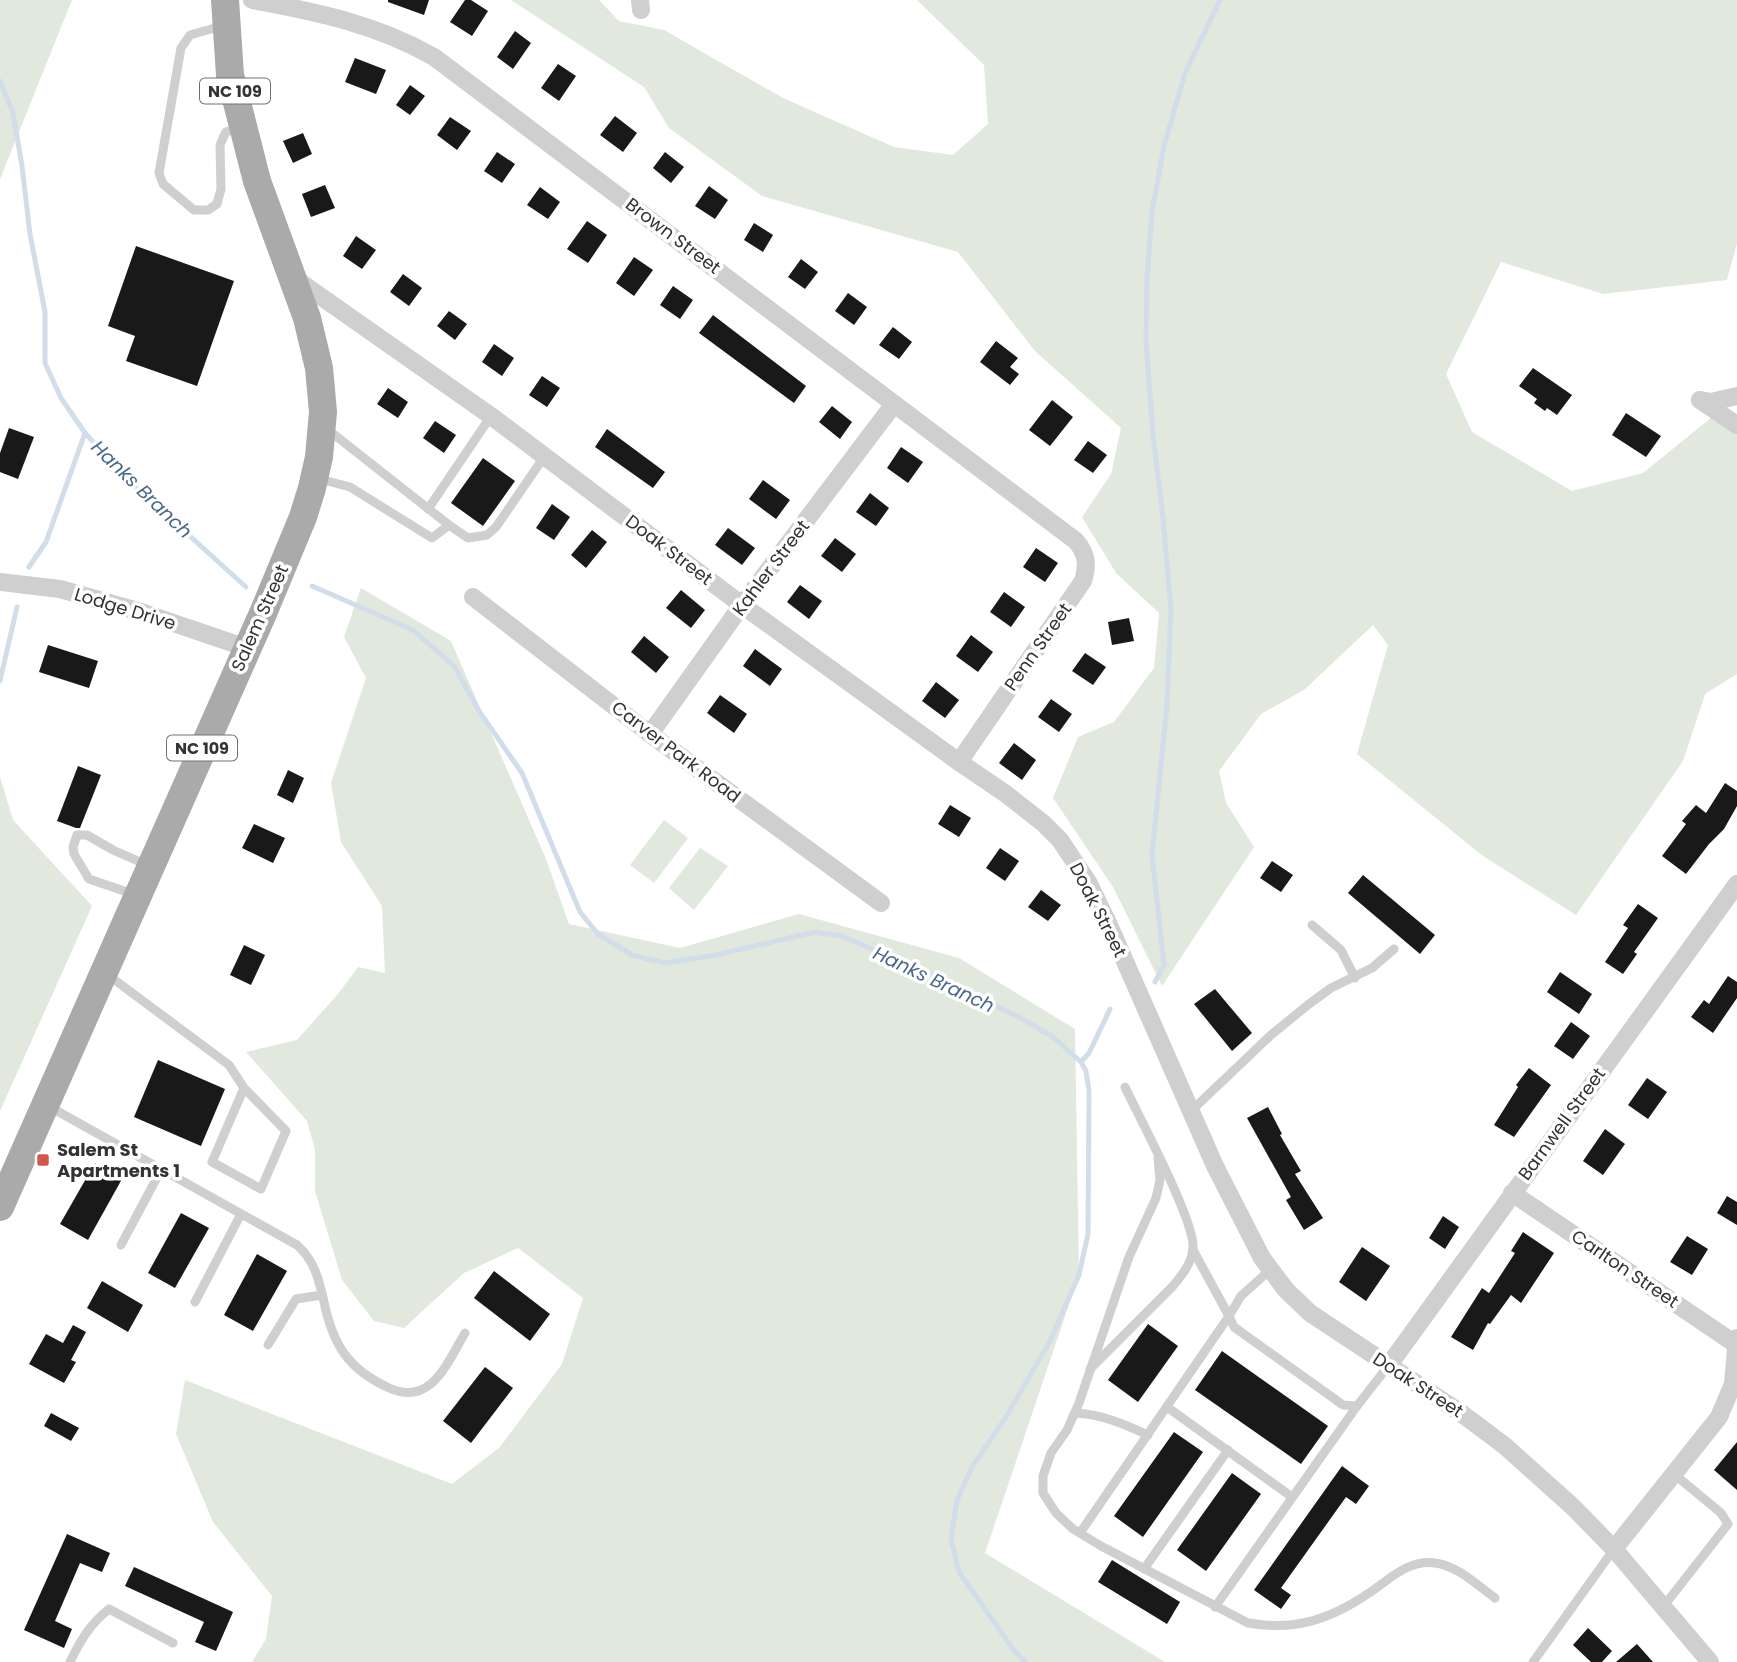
<svg xmlns="http://www.w3.org/2000/svg" width="1737" height="1662" font-family="Poppins,sans-serif">
<rect width="100%" height="100%" fill="#fff"/>
<g fill="#e1e8dd">
<polygon points="0,0 72,0 0,179"/>
<polygon points="511,0 599,0 619,21 664,30 783,98 894,147 953,155 988,124 984,65 917,0 1737,0 1737,243 1727,280 1603,294 1501,262 1446,374 1472,432 1572,491 1643,473 1712,417 1737,434 1737,674 1705,694 1683,761 1576,915 1483,856 1357,754 1388,645 1373,625 1304,690 1261,714 1219,771 1226,803 1254,847 1162,986 1113,887 1053,798 1078,737 1114,722 1154,668 1159,613 1116,573 1082,517 1111,474 1121,428 1035,351 958,252 762,196 669,128 644,87"/>
<polygon points="361,588 451,641 546,859 569,924 680,948 799,914 959,958 1075,1029 1079,1275 985,1553 1165,1662 252,1662 266,1639 272,1596 213,1522 176,1434 185,1380 452,1484 500,1447 562,1364 583,1298 518,1248 464,1273 404,1328 374,1321 342,1280 315,1191 315,1150 307,1121 246,1052 297,1040 338,994 358,967 385,973 382,906 341,842 331,783 366,678 344,637"/>
<polygon points="0,777 13,820 92,906 0,1111"/>
<polygon points="664,820 688,838 654,883 630,865"/>
<polygon points="700,848 728,866 694,910 669,888"/>
</g>
<g fill="none" stroke-linecap="round" stroke-linejoin="round">
<g stroke="#d2ddea" stroke-width="5">
<polyline points="0,81 13,113 22,166 30,234 45,312 45,363 61,398 85,433 127,479 246,587"/>
<polyline points="29,567 46,542 85,433"/>
<polyline points="312,586 413,630 454,666 479,711 522,773 580,912 598,934 632,955 665,963 716,955 815,932 842,936 930,974 1019,1017 1053,1037 1081,1062 1086,1071 1089,1091 1088,1234 1079,1275 1050,1341 1006,1417 972,1467 957,1500 951,1539 959,1572 1013,1649 1025,1662"/>
<polyline points="0,681 17,607"/>
<polyline points="1155,982 1164,965 1152,855 1167,704 1171,610 1163,518 1153,435 1146,342 1147,279 1152,212 1164,146 1185,73 1220,0"/>
<polyline points="1081,1062 1089,1053 1110,1009"/>
</g>
</g>
<g fill="#191919">
<polygon points="388,0 429,0 424,15 388,2"/>
<polygon points="465,0 471,0 488,11 472,36 450,22"/>
<polygon points="515,31 531,43 513,69 497,57"/>
<polygon points="355,58 386,70 376,94 345,82"/>
<polygon points="558,64 576,76 559,101 541,88"/>
<polygon points="410,85 425,96 410,115 396,105"/>
<polygon points="615,116 637,133 623,152 600,135"/>
<polygon points="450,117 471,131 457,150 437,135"/>
<polygon points="303,133 312,154 293,163 283,141"/>
<polygon points="497,152 515,164 502,183 484,171"/>
<polygon points="665,152 684,167 671,183 653,168"/>
<polygon points="325,185 335,208 311,217 302,194"/>
<polygon points="709,186 728,200 715,219 695,206"/>
<polygon points="540,187 560,202 548,219 527,205"/>
<polygon points="587,221 607,235 588,263 567,249"/>
<polygon points="754,223 773,235 763,252 744,240"/>
<polygon points="356,236 376,250 362,269 343,256"/>
<polygon points="136,246 234,281 197,386 126,361 135,336 108,326"/>
<polygon points="634,257 653,270 634,296 616,283"/>
<polygon points="801,259 818,272 805,289 788,277"/>
<polygon points="403,274 422,288 409,306 390,292"/>
<polygon points="673,286 693,300 680,319 660,305"/>
<polygon points="848,293 867,307 854,325 835,311"/>
<polygon points="449,311 467,324 455,340 437,326"/>
<polygon points="713,315 806,386 794,403 699,333"/>
<polygon points="893,327 912,342 899,359 879,345"/>
<polygon points="996,341 1018,358 1010,367 1019,374 1010,385 980,362"/>
<polygon points="494,344 514,358 502,376 482,362"/>
<polygon points="1533,368 1572,395 1557,415 1547,408 1545,411 1534,403 1537,399 1519,386"/>
<polygon points="542,376 560,388 547,407 529,395"/>
<polygon points="388,388 408,402 398,418 377,404"/>
<polygon points="1052,400 1073,417 1050,446 1029,430"/>
<polygon points="832,406 852,422 840,439 819,422"/>
<polygon points="1626,413 1661,436 1646,457 1612,435"/>
<polygon points="435,421 456,435 444,453 423,438"/>
<polygon points="9,428 34,437 18,479 0,472 0,453"/>
<polygon points="607,429 665,472 653,488 595,447"/>
<polygon points="1088,441 1107,455 1093,473 1074,460"/>
<polygon points="901,447 923,462 908,483 887,468"/>
<polygon points="483,458 515,481 483,526 451,503"/>
<polygon points="763,480 790,500 776,519 749,499"/>
<polygon points="870,493 889,508 876,526 856,512"/>
<polygon points="552,504 570,517 554,540 536,528"/>
<polygon points="728,528 755,548 742,565 715,545"/>
<polygon points="592,530 607,542 586,568 571,555"/>
<polygon points="835,538 856,554 842,572 821,556"/>
<polygon points="1036,548 1058,563 1045,582 1023,567"/>
<polygon points="800,585 822,601 809,619 787,602"/>
<polygon points="681,590 705,610 691,628 666,608"/>
<polygon points="1004,592 1025,607 1011,627 990,612"/>
<polygon points="1129,618 1134,641 1112,645 1108,622"/>
<polygon points="971,635 993,652 978,672 956,656"/>
<polygon points="644,636 669,657 656,673 631,652"/>
<polygon points="48,645 98,661 89,688 39,672"/>
<polygon points="755,649 782,669 770,686 743,666"/>
<polygon points="1085,653 1106,667 1093,685 1072,671"/>
<polygon points="936,682 959,700 945,718 922,701"/>
<polygon points="720,695 747,714 734,733 707,713"/>
<polygon points="1051,699 1072,714 1059,732 1038,717"/>
<polygon points="1014,743 1036,760 1022,780 999,763"/>
<polygon points="78,766 101,775 80,828 76,828 57,821"/>
<polygon points="288,770 304,778 293,803 277,795"/>
<polygon points="1725,783 1737,791 1737,806 1724,829 1709,844 1686,874 1662,856 1686,824 1682,821 1696,805 1706,813"/>
<polygon points="950,805 971,818 959,837 938,824"/>
<polygon points="254,824 285,838 273,863 242,848"/>
<polygon points="1000,848 1019,861 1005,881 986,868"/>
<polygon points="1272,861 1293,875 1281,892 1260,878"/>
<polygon points="1363,875 1435,935 1420,954 1348,893"/>
<polygon points="1041,890 1061,905 1048,921 1028,907"/>
<polygon points="1638,904 1658,918 1634,952 1637,954 1623,974 1605,962 1628,928 1623,925"/>
<polygon points="244,945 265,955 251,985 230,975"/>
<polygon points="1560,972 1592,994 1579,1014 1547,992"/>
<polygon points="1728,976 1737,982 1737,998 1713,1033 1691,1017 1704,1000 1709,1004"/>
<polygon points="1215,989 1252,1033 1232,1051 1194,1004"/>
<polygon points="1571,1022 1590,1036 1573,1059 1554,1046"/>
<polygon points="158,1060 225,1089 201,1146 134,1117"/>
<polygon points="1529,1068 1551,1085 1514,1137 1494,1125 1518,1087 1516,1085"/>
<polygon points="1647,1078 1667,1092 1648,1119 1628,1105"/>
<polygon points="1268,1107 1282,1134 1280,1135 1301,1171 1295,1174 1323,1218 1304,1230 1286,1200 1291,1197 1247,1118"/>
<polygon points="1605,1129 1625,1144 1603,1175 1583,1161"/>
<polygon points="95,1163 122,1179 88,1240 60,1224"/>
<polygon points="1727,1196 1737,1202 1737,1225 1717,1213"/>
<polygon points="181,1213 209,1228 175,1288 148,1273"/>
<polygon points="1443,1216 1459,1227 1445,1249 1429,1238"/>
<polygon points="1523,1232 1554,1253 1521,1303 1511,1295 1490,1324 1488,1323 1473,1350 1451,1337 1482,1288 1489,1293 1515,1253 1511,1251"/>
<polygon points="1687,1236 1708,1249 1692,1275 1670,1262"/>
<polygon points="1362,1247 1390,1266 1366,1301 1339,1282"/>
<polygon points="257,1254 287,1271 253,1331 224,1315"/>
<polygon points="494,1271 550,1314 530,1341 474,1298"/>
<polygon points="102,1281 143,1305 128,1332 87,1308"/>
<polygon points="1148,1324 1178,1346 1138,1402 1108,1380"/>
<polygon points="73,1325 86,1332 71,1360 76,1362 64,1383 29,1364 46,1334 63,1343"/>
<polygon points="1222,1351 1328,1426 1301,1464 1195,1390"/>
<polygon points="485,1367 513,1388 471,1443 443,1421"/>
<polygon points="51,1413 79,1428 71,1441 44,1426"/>
<polygon points="1174,1432 1203,1452 1143,1537 1114,1516"/>
<polygon points="1737,1442 1737,1490 1714,1470"/>
<polygon points="1342,1466 1369,1486 1356,1504 1346,1497 1281,1588 1291,1595 1281,1609 1254,1590"/>
<polygon points="1232,1473 1261,1494 1206,1571 1177,1550"/>
<polygon points="67,1534 110,1553 102,1572 80,1563 55,1621 72,1629 64,1648 24,1630"/>
<polygon points="1112,1560 1180,1602 1167,1624 1098,1582"/>
<polygon points="134,1567 233,1612 216,1651 195,1642 204,1622 125,1586"/>
<polygon points="1588,1628 1612,1651 1602,1662 1591,1662 1573,1645"/>
<polygon points="1637,1644 1653,1662 1616,1662"/>
</g>
<g fill="none" stroke-linecap="round" stroke-linejoin="round">
<g stroke="#cfcfcf" stroke-width="9">
<polyline points="222,26 190,35 181,48 159,173 163,184 194,210 208,210 217,204 221,189 220,145 223,138 226,132 241,127"/>
<polyline points="316,478 350,487 432,538 449,525 327,429"/>
<polyline points="428,509 491,416"/>
<polyline points="449,525 468,538 487,535 496,527 544,457"/>
<polyline points="136,895 89,879 74,854 73,847 77,835 87,835 113,850 147,865"/>
<polyline points="1312,925 1341,950 1355,978"/>
<polyline points="108,975 229,1065 244,1088 212,1162 261,1189 286,1131 244,1088"/>
<path d="M50 1107 297 1245C315 1261 319 1280 324 1302 333 1345 348 1369 389 1388 431 1407 447 1363 465 1333"/>
<polyline points="1191,1111 1271,1035 1309,1004 1331,988 1372,968 1394,949"/>
<path d="M1158 1158 1160 1180 1156 1198 1129 1257 1079 1403 1067 1430 1051 1453 1043 1476V1493L1056 1513 1073 1529 1101 1546 1248 1623C1295 1631 1329 1620 1369 1593 1389 1580 1408 1559 1435 1563 1458 1566 1477 1585 1495 1598"/>
<polyline points="121,1245 161,1170"/>
<polyline points="1271,1269 1241,1296 1229,1316 1234,1327 1343,1405 1357,1406 1389,1365"/>
<polyline points="195,1302 241,1214"/>
<polyline points="268,1345 296,1299 322,1295"/>
<path d="M1090 1369 1173 1286C1182 1275 1192 1263 1193 1248 1195 1221 1139 1117 1125 1087"/>
<polyline points="1167,1407 1292,1497"/>
<path d="M1075 1413C1101 1414 1124 1424 1148 1435"/>
<polyline points="1080,1533 1229,1316 1193,1250"/>
<polyline points="1144,1569 1228,1450"/>
<polyline points="1215,1607 1357,1406"/>
<polyline points="1663,1607 1728,1524 1721,1513 1674,1474"/>
<path d="M70 1662C80 1641 90 1624 109 1609L173 1643"/>
<polyline points="1533,1662 1614,1549"/>
</g>
<g stroke="#cfcfcf" stroke-width="18">
<path d="M252 0C317 12 376 24 434 57L1076 541C1087 554 1088 565 1083 581L959 762"/>
<polyline points="640,0 641,10"/>
<polyline points="293,277 491,416 742,605 959,762 1006,794 1043,823 1060,840 1088,882 1109,925 1215,1166 1262,1258 1286,1290 1310,1313 1461,1413 1505,1446 1573,1507 1614,1549 1710,1662"/>
<polyline points="1700,400 1737,425"/>
<polyline points="1700,400 1711,402 1737,396"/>
<polyline points="0,582 60,589 141,612 247,648"/>
<polyline points="473,597 650,734 881,903"/>
<polyline points="650,734 742,605 894,404"/>
<polyline points="1512,1193 1737,1345"/>
<polyline points="1389,1365 1737,884"/>
<polyline points="1614,1549 1719,1417 1733,1384 1737,1338"/>
</g>
<polyline stroke="#aaa" stroke-width="28" points="0,1207 264,611 303,517 312,488 319,457 323,412 319,368 307,318 257,181 230,75 225,0"/>
</g>
<rect fill="#d1584d" stroke="#fff" stroke-width="2.5" x="36" y="1153" width="14" height="14" rx="3.5"/>
<g text-anchor="middle" stroke-width="7" stroke-linejoin="round" paint-order="stroke">
<g fill="#fff" stroke="#707070" stroke-width="2">
<rect x="200" y="78.5" width="70" height="25" rx="5"/>
<rect x="167" y="735.5" width="70" height="25" rx="5"/>
</g>
<g font-size="16" font-weight="bold" fill="#323232">
<text x="235" y="97">NC 109</text>
<text x="202" y="754">NC 109</text>
</g>
<g font-size="18" fill="#323232" stroke="#fff">
<text transform="translate(673 236) rotate(37)" y="6">Brown Street</text>
<text transform="translate(669 550) rotate(37)" y="6">Doak Street</text>
<text transform="translate(771 568) rotate(-53)" y="6">Kahler Street</text>
<text transform="translate(125 609) rotate(17)" y="6">Lodge Drive</text>
<text transform="translate(260 618) rotate(-66)" y="6">Salem Street</text>
<text transform="translate(1038 647) rotate(-55)" y="6">Penn Street</text>
<text transform="translate(676 752) rotate(37)" y="6">Carver Park Road</text>
<text transform="translate(1098 910) rotate(63)" y="6">Doak Street</text>
<text transform="translate(1562 1124) rotate(-54)" y="6">Barnwell Street</text>
<text transform="translate(1625 1269) rotate(34)" y="6">Carlton Street</text>
<text transform="translate(1418 1385) rotate(33)" y="6">Doak Street</text>
</g>
<g font-size="18" font-weight="bold" fill="#323232" stroke="#fff" text-anchor="start">
<text x="57" y="1156">Salem St<tspan x="57" dy="21">Apartments 1</tspan></text>
</g>
<g font-size="19" font-style="italic" fill="#49688c" stroke="#fff">
<text transform="translate(142 489) rotate(44)" y="7">Hanks Branch</text>
<text transform="translate(934 979) rotate(25)" y="7">Hanks Branch</text>
</g>
</g>
</svg>
